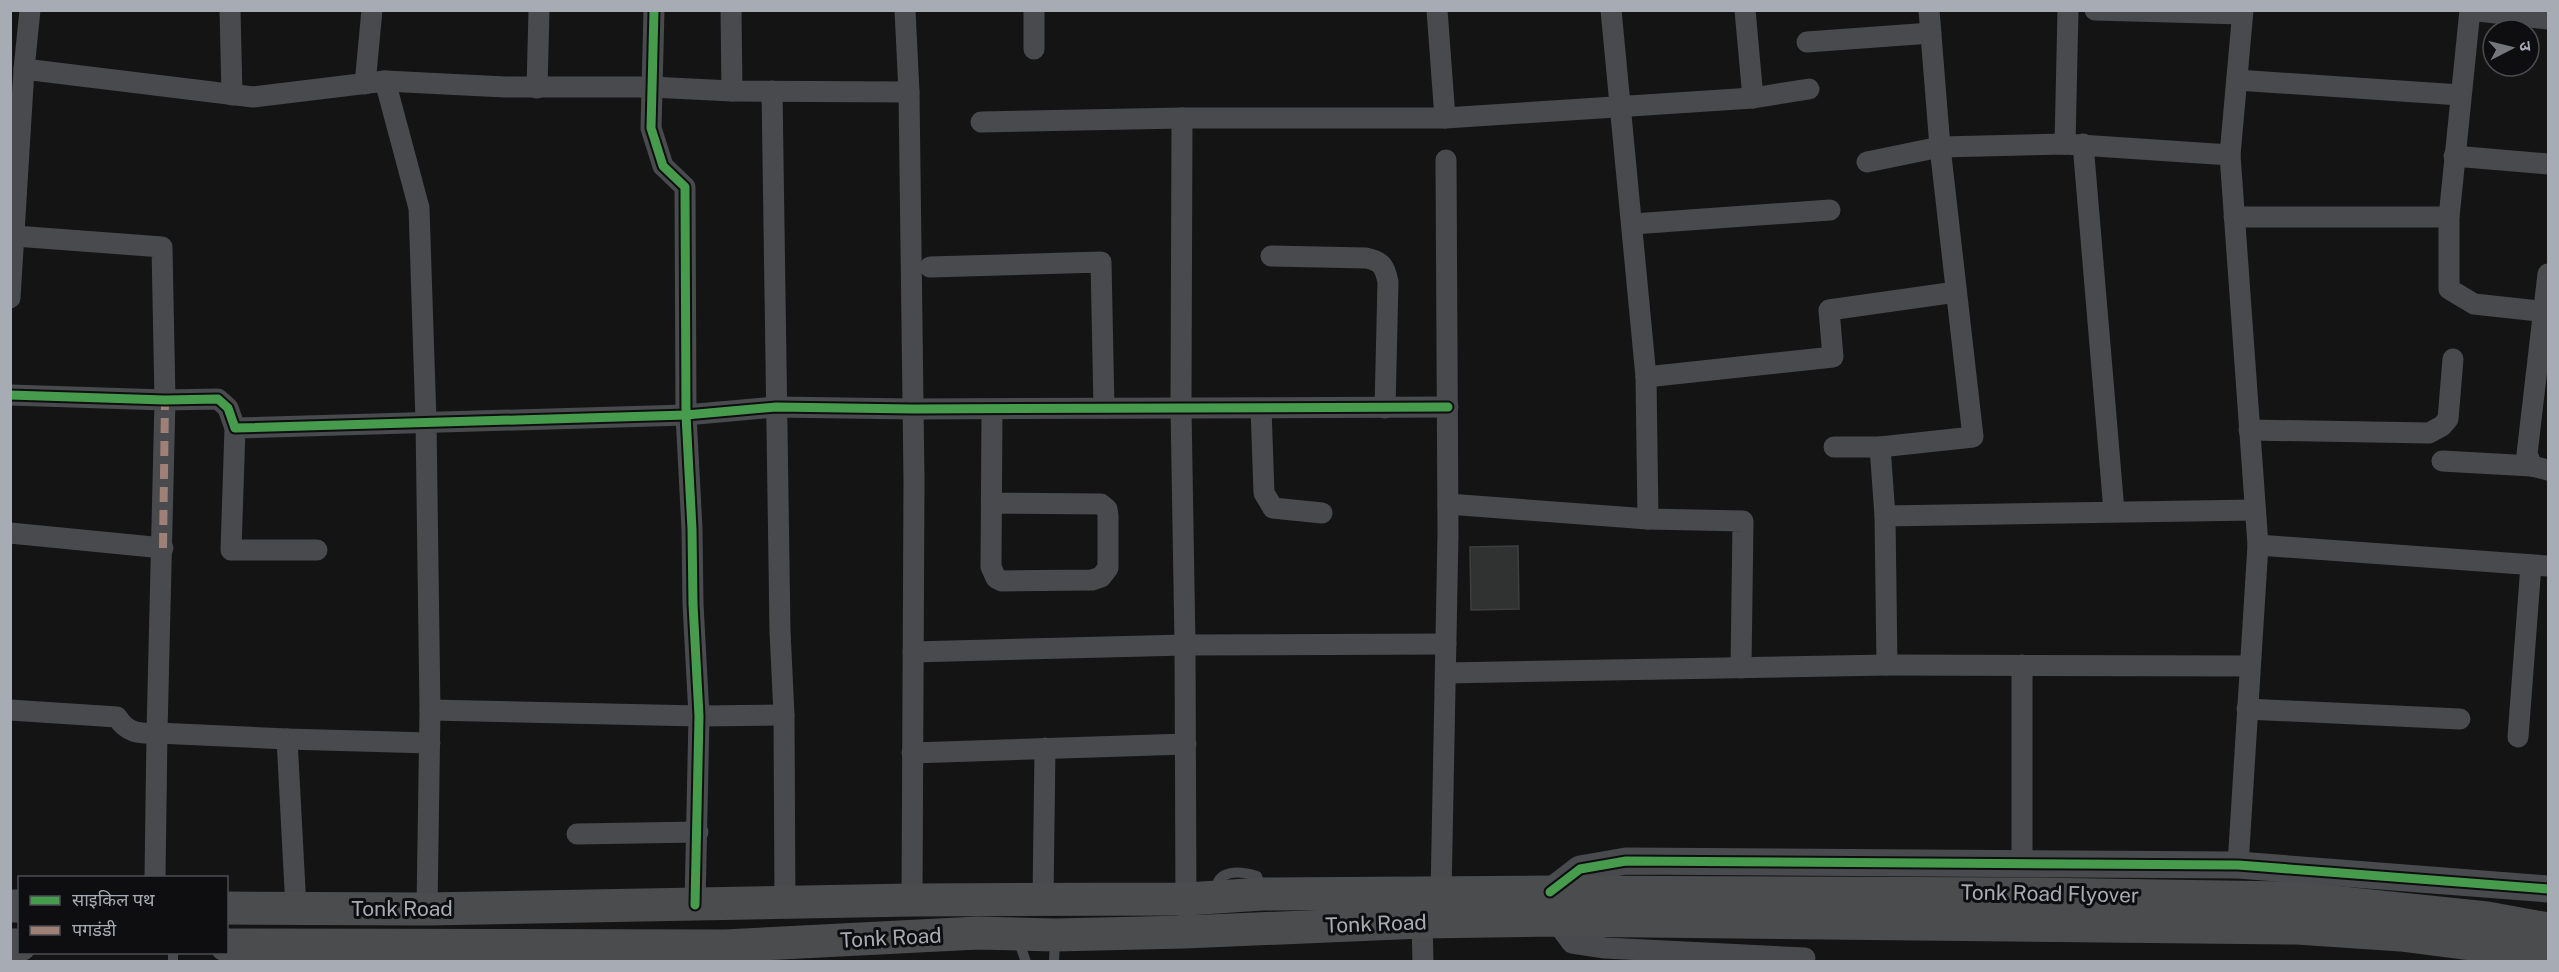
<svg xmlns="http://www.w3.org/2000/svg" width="2559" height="972" font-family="'Public Sans','Noto Sans Devanagari',sans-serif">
<rect width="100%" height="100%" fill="#141414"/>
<polygon fill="#303131" stroke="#3d3e40" stroke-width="1.5" points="1518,546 1519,609 1471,610 1470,547"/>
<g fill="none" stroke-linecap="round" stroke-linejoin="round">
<g stroke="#494a4d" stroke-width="10">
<path d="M1216 892C1216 868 1241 871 1257 876L1262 891"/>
<polyline points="1018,939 1026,962"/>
<polyline points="173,952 173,962"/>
<polyline points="1054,962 1055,938"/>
</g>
<g stroke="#494a4d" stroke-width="21">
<polyline points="230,10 232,95"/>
<polyline points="654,10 651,128 663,166 685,187 686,415 692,529 693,604 699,716 695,905"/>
<polyline points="731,10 732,91"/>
<polyline points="905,10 909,92 914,480 912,900"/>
<polyline points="1437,10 1445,118"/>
<polyline points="1611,10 1646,377 1648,519"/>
<polyline points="1745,10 1753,98"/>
<polyline points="2095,10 2242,14"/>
<polyline points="2548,19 2470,10 2449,217 2449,289 2474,304 2548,312"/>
<polyline points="1807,42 1931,33"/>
<polyline points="1034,49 1034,10"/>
<polyline points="24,69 253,97 385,81 505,87 651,87 732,91 909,92"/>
<polyline points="2237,80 2460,95"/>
<polyline points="385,81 419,208 426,421 430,710 427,909"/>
<polyline points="365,84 372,10"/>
<polyline points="537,88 539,10"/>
<polyline points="772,91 780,631 784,715 785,903"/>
<polyline points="1182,118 1181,408 1185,645 1186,909"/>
<polyline points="981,122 1182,118 1445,118 1753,98 1809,89"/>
<polyline points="2065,144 2068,10"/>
<polyline points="2083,144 2114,511"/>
<polyline points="2454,156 2548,164"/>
<polyline points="1867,162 1940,147 2065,144 2230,155"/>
<polyline points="2234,217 2449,217"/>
<polyline points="1633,224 1830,210"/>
<path d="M1271 256 1366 258C1382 261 1385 267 1388 282L1385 408"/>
<polyline points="930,267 1101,262 1104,408"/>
<polyline points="2548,274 2527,454 2532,466 2548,470"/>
<polyline points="10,298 24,69 30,10"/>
<polyline points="1646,377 1833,357 1829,310 1956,292"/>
<polyline points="10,395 165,400 218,399 228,408 235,428 686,415 776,407 913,409 1448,407"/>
<polyline points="1261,408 1264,493 1273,508 1322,513"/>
<polyline points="235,428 231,550 317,550"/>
<polyline points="2249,430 2429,433 2442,426 2448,419 2453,359"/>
<polyline points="1834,447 1880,447 1973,437 1940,147 1929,10"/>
<polyline points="1880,447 1885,516 1887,665"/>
<polyline points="2442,461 2532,466"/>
<polyline points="992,503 1101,504 1107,509 1108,516 1108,568 1101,577 1092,580 1002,581 996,578 991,567 992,409"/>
<polyline points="1448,504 1648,519 1743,521 1741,668"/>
<polyline points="1885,516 2255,510"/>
<polyline points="10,533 163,548"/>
<polyline points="2258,545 2548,566"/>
<polyline points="913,652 1185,645 1446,644"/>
<polyline points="1446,673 1887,665 2250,666"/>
<polyline points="2247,709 2460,719"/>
<path d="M10 710 117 717C127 733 139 734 157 733L165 400 162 247 15 236"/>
<polyline points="430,710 699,716 784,715"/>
<polyline points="2518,737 2531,565"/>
<polyline points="287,739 430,743"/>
<polyline points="912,753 1186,744"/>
<polyline points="577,834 698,832"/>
<polyline points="2022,864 2022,665"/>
<polyline points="2238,865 2258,545 2230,155 2243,10"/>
<polyline points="155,878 157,733 287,739 296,908"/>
<polyline points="1441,895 1448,534 1446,160"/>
<polyline points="1043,899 1045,748"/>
<polyline points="1555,920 1572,943 1605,948 1805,958"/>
<polyline points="1422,922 1423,962"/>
</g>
<polyline stroke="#494a4d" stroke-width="27" points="1550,892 1580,869 1626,861 2238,865 2548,889"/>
<g stroke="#4b4c4e" stroke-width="33">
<polyline points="10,906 20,906"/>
<polyline points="226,908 427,909 912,900 1187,899 1262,894 1550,892 2034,894 2293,898 2487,918 2548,929"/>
<polyline points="10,945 20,945"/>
<polyline points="226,945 725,946 978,933 1055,935 1185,932 1422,922 1555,920 2297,928 2401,935 2548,954"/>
</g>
<polyline stroke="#9e8076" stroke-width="8" stroke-dasharray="15 8" stroke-linecap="butt" points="163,548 165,400"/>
<defs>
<g id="cycleway">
<polyline points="654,10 651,128 663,166 685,187 686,415 692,529 693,604 699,716 695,905"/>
<polyline points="10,395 165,400 218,399 228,408 235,428 686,415 776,407 913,409 1448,407"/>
<polyline points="1550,892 1580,869 1626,861 2238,865 2548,889"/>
</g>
</defs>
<use href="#cycleway" stroke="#0e0e10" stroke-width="13"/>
<use href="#cycleway" stroke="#469c4c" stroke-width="9"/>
</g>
<g text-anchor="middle" stroke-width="6" stroke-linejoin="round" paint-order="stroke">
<g font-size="21" fill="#a7abb4" stroke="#0e0e10">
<text transform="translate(2050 894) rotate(1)" y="7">Tonk Road Flyover</text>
<text x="402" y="916">Tonk Road</text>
<text transform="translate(1376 924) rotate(-2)" y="7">Tonk Road</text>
<text transform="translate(891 938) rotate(-3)" y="7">Tonk Road</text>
</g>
</g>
<rect width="2559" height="972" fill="none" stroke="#a7abb4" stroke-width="24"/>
<rect x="18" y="876" width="210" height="78" fill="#0e0e10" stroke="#4b4d52" stroke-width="1.5"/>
<rect x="30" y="896" width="30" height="9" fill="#469c4c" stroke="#4b4d52" stroke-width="1.5"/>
<text x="72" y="906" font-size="18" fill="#a7abb4">साइकिल पथ</text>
<rect x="30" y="926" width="30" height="9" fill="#9e8076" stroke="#4b4d52" stroke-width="1.5"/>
<text x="72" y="936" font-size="18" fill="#a7abb4">पगडंडी</text>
<g transform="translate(2511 48) rotate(83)"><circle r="28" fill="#0e0e10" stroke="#4b4d52" stroke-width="1.5"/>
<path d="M0-4.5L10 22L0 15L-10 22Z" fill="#74767c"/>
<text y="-9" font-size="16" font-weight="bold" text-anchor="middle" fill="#a7abb4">उ</text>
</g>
</svg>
